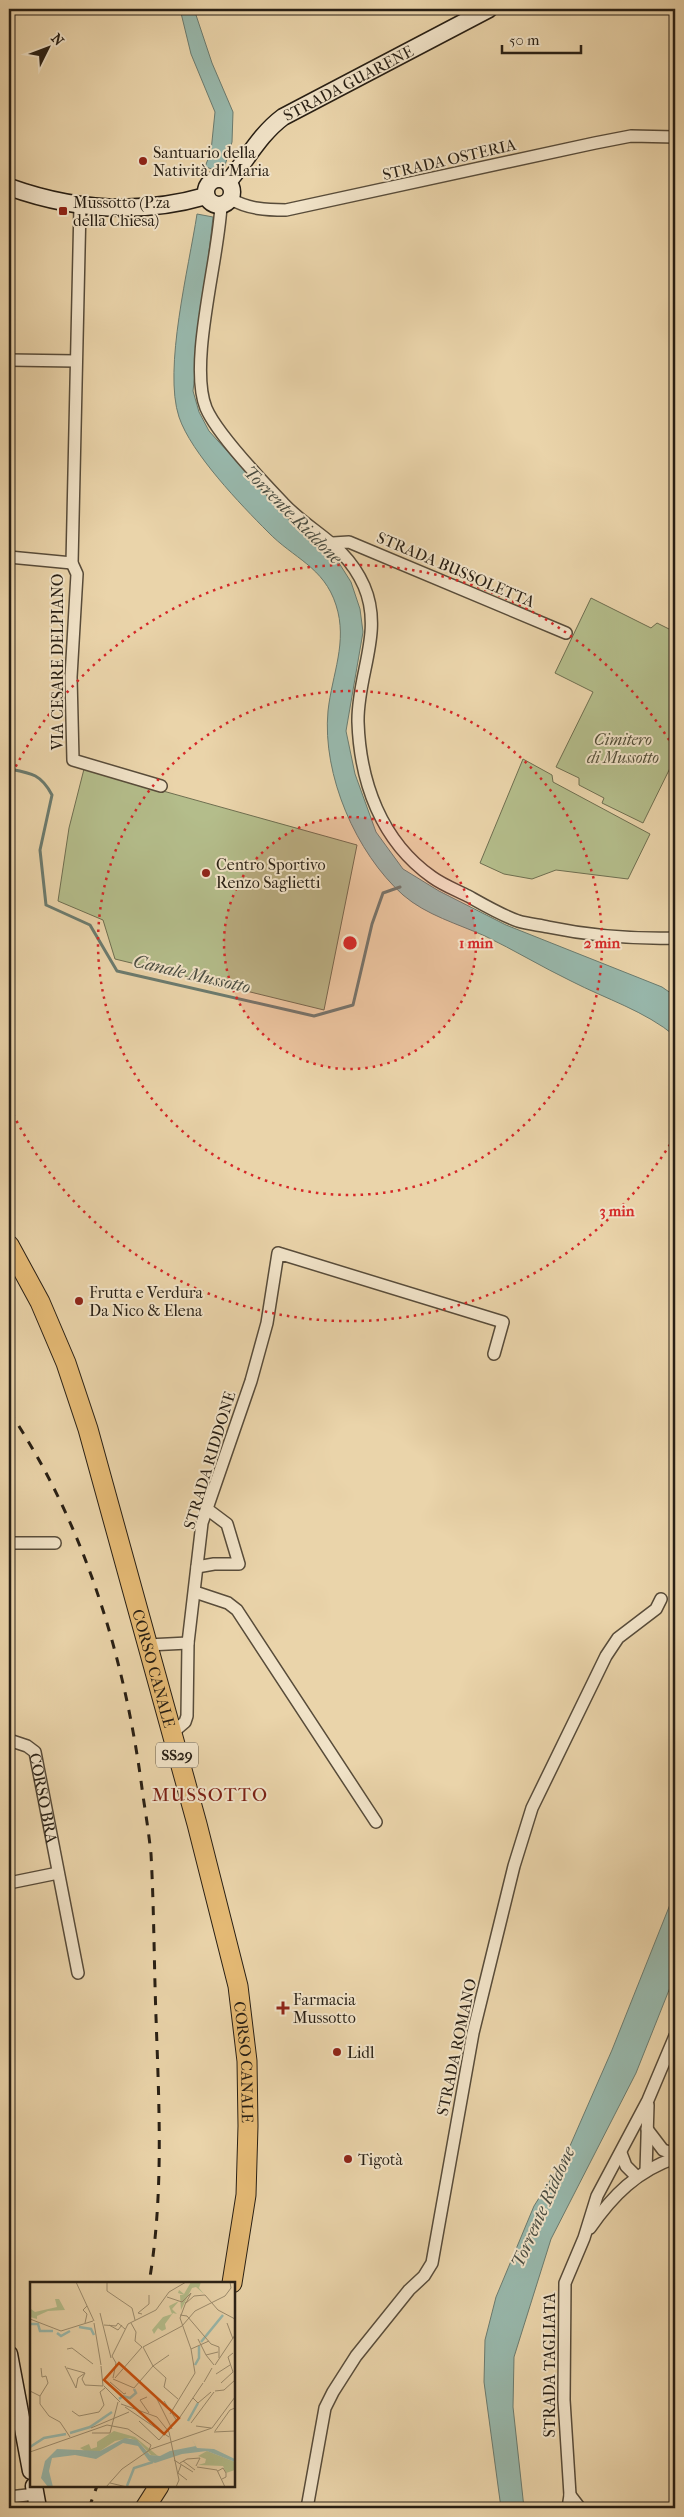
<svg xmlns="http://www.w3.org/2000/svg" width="684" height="2517" font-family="'IM FELL French Canon',serif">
<rect width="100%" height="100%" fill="#ead4aa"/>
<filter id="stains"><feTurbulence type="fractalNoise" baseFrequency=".004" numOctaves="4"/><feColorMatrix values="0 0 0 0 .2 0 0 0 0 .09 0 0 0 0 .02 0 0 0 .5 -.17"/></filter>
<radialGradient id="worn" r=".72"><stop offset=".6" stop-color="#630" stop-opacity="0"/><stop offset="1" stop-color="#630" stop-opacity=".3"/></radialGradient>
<g fill="#b4bd8b" stroke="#6e6e50">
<polygon points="591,598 651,628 657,623 675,632 675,758 643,823 602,803 604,798 579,785 579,778 556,767 593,692 555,673"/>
<polygon points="523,759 552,775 553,782 650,834 628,879 556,870 532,879 504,874 480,863"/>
<polygon points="84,769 357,845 324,1010 115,959 103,920 58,901 69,828"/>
</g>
<g fill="#98b8ac" stroke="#6b7b6f">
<polygon points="180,9 194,9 212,63 233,112 232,142 223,172 205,167 211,151 215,112 191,54"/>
<path d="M197 214 213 217 193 391 199 412 209 431 293 524 320 544 339 563 351 582 360 609 363 632 346 731 355 774 376 832 403 869 439 891 506 925 662 987 675 996V1036C645 1011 606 999 571 981 542 967 514 950 485 936 458 924 426 915 403 895 356 853 322 775 328 711 332 674 348 642 336 605 324 567 293 558 268 532 241 505 191 453 179 417 163 369 189 267 197 214Z"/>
<polygon points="675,1892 675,1975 636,2073 551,2239 514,2357 513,2407 524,2508 501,2508 484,2382 485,2340 496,2297 534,2206 566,2155 612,2050"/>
</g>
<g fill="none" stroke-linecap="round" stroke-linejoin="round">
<path stroke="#6b7b6f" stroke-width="3" d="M9 769C31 773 41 774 52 795L40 850 46 905 90 925 117 971 314 1016 353 1005 372 924 383 893 400 887"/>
<defs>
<g id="street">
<path d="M231 199C248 209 266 210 286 210L595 143 631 136 675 137"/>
<path d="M221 205C219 258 188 363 206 408 217 434 262 481 283 503 312 534 345 543 364 586 384 632 357 675 358 722 360 782 381 841 432 877 443 885 456 890 468 896 484 905 501 915 518 921 528 924 539 925 548 927 591 936 632 939 675 938"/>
<polyline points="80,206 72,563 77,574 71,677 73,760 161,786"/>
<polyline points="9,360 76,361"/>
<polyline points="333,543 349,542 566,633"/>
<polyline points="9,557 72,563"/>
<polyline points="9,1543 55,1543"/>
<polyline points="197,1567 214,1564 239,1564 227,1524 207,1509"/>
<polyline points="195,1592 228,1603 237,1610 376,1822"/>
<polyline points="148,1645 188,1643"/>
<polyline points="171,1734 185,1722 187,1716 188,1643 202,1523 251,1381 267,1323 278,1253 503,1322 494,1354"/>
<path id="s1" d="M9 1740 27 1746 35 1752 78 1973"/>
<polyline points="9,1883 58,1873"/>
<polyline points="647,2129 663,2150 675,2154"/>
<polyline points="621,2153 626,2166 637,2177"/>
<polyline points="646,2171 648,2105"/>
<path d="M590 2228C613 2195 637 2171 675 2158"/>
<polyline points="570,2495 580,2508"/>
<polyline points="9,2497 36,2494"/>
<polyline points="307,2508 325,2408 333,2392 356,2356 409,2290 424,2276 432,2263 473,2033 514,1866 532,1808 606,1656 618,1638 656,1609 661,1599"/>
<polyline points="568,2508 570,2495 564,2400 565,2283 584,2238 597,2196 648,2100 675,2036"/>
</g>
<g id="secondary">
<circle cx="219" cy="192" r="13"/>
<path id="s2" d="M228 182C247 160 259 135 283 117L489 9"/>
<path d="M9 187C73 210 140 215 206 196"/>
<polyline points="9,2354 31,2471"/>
<polyline points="34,2486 38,2508"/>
</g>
<g id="primary">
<path id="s3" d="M9 1245 40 1302 66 1363 88 1429 197 1824 238 1986 247 2061 248 2126 246 2195 232 2283"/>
<polyline points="145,2508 159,2486"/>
</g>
</defs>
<use href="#street" stroke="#584c3a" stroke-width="14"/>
<use href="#secondary" stroke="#281f14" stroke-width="19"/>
<use href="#primary" stroke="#281f14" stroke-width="21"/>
<use href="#street" stroke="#f1e3c8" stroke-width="11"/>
<use href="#secondary" stroke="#f1e3c8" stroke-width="16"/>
<use href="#primary" stroke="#e5ba75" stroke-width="19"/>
<g stroke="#281f14" stroke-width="3" stroke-dasharray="9 9" stroke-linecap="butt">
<path d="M9 1411C85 1524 126 1661 143 1796 146 1815 149 1835 151 1854 154 1908 154 1963 156 2017 159 2105 164 2196 149 2283"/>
<polyline points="89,2508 97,2486"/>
</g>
</g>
<circle cx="350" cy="943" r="126" fill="#d62828" fill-opacity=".12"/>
<g fill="none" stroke="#d62828" stroke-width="2.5" stroke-dasharray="2.5 5">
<circle cx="350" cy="943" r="126"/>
<circle cx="350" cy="943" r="252"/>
<path d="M674 1138A378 378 0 0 1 9 1106M9 780A378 378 0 0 1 674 748"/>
</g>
<g fill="#8f2418" stroke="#f1e3c8" stroke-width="2">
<circle cx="143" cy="161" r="5"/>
<rect x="58" y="206" width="10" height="10" rx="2.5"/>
<circle cx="206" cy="873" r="5"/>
<circle cx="79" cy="1301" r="5"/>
<path d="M280.5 2000.5h5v5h5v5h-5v5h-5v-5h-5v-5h5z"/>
<circle cx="337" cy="2052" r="5"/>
<circle cx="348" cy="2159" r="5"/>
</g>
<g text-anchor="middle" stroke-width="4" stroke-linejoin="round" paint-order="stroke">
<rect fill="#f1e3c8" stroke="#645a4a" stroke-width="1" x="156" y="1742.5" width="42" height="25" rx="4"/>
<g font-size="15" font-weight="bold" fill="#281f14">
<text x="177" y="1760">SS29</text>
</g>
<g font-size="16" fill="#281f14" stroke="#f1e3c8">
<text dy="6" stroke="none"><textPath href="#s2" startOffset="159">STRADA GUARENE</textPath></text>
<text transform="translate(449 159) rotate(-13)" y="6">STRADA OSTERIA</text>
<text transform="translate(456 569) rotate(23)" y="6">STRADA BUSSOLETTA</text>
<text transform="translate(57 662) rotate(-90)" y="6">VIA CESARE DELPIANO</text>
<text transform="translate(209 1460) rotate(-73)" y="6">STRADA RIDDONE</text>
<text dy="6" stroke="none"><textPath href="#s3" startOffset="449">CORSO CANALE</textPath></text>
<text dy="6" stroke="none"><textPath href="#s1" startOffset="76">CORSO BRA</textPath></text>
<text transform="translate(456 2047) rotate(-78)" y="6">STRADA ROMANO</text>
<text dy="6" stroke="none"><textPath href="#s3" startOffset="854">CORSO CANALE</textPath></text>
<text transform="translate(549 2365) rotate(-90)" y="6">STRADA TAGLIATA</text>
</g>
<g font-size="16" fill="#281f14" stroke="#f1e3c8" text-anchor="start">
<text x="153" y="158">Santuario della<tspan x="153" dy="18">Natività di Maria</tspan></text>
<text x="73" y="208">Mussotto (P.za<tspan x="73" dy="18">della Chiesa)</tspan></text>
<text x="216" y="870">Centro Sportivo<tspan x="216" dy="18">Renzo Saglietti</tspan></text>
<text x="89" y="1298">Frutta e Verdura<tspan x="89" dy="18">Da Nico &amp; Elena</tspan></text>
<text x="293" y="2005">Farmacia<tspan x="293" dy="18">Mussotto</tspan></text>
<text x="347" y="2058">Lidl</text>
<text x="358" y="2165">Tigotà</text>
</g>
<g font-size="16" font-style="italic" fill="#524e38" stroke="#f1e3c8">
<text x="623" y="745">Cimitero<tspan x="623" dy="18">di Mussotto</tspan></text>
</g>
<g font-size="18" font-style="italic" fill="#4a4d42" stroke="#f1e3c8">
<text transform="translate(293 515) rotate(45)" y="6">Torrente Riddone</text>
<text transform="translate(192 974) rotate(13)" y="6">Canale Mussotto</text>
<text transform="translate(543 2207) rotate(-66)" y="6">Torrente Riddone</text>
</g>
<g font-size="19" letter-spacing="1" fill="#7a1f14" stroke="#f1e3c8">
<text x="210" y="1801">MUSSOTTO</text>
</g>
</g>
<g transform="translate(30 2282)">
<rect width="205" height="205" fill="#ead4aa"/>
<path d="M161 0H171L169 6 174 12 166 5 162 6 151 28 150 13H154L148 11 149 8 154 12ZM25 17H29L35 28 18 29 7 34V37L0 35 1 27 5 30 27 25ZM149 19 142 27 147 32 143 31 135 42 136 47 132 49 128 46 124 52 122 48 133 35 142 32 139 24ZM84 149 105 155 128 174 121 173 109 160 100 156 85 159 70 169H55L50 166 59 162 61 167 67 165V160ZM177 169 205 180V188L196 191 193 184 168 183 175 181 176 177 168 174Z" fill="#b4bd8b"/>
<path d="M95 156 107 158 120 173 130 174 140 169 166 164 161 156 167 166 184 167 205 177V180L177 169 152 172 125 181 119 179 108 164 93 161 66 177 45 173 22 176 19 189 23 205H18L11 196 15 179 27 167 70 169Z" fill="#98b8ac"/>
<path fill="none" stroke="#98b8ac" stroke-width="2.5" d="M0 42H8L10 49H23M49 45 61 47 64 53M27 51 31 54 40 49M171 60 193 33M165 83 169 76V64M89 117 93 114 100 116 106 111 104 107M158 139 168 121M40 151 60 145 82 130M0 165 14 156 36 152M97 204 104 186 123 180"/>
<path fill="none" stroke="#9c8c6e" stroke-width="1" d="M46 0 64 39M77 0V9L102 26 105 38M137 15 152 20 161 11 156 21 164 14 175 13 188 28 205 37M156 20 150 36 161 67M70 31 81 76M112 32 108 31 119 22V13M150 33 157 34 181 62 189 65V76M0 37 31 49 63 39M55 41 57 32 53 28 57 24M64 41 71 83M101 41 106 50 105 59 112 65M197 41 203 57M74 43 86 44 88 41 95 47M79 43 88 48 92 43M168 57 176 73M113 65 152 44 165 29 195 14 201 6 200 0M113 65 123 84 136 96 134 105 148 117M37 67 42 66 63 82M184 83 176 73 188 70M185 83 205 53M35 84 46 106 48 96 55 91 52 97 55 103 73 104M71 84 73 104M123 84 139 73M37 86 55 91M186 92 200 83M83 96 86 81 82 74 98 42 126 28 139 10 156 0M85 96 112 65M83 97 104 106 123 84M80 100 94 112 96 111M174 100 182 86M191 101 203 90 198 75 203 71M74 104 90 120M0 109 10 114V122L19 134 30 140 40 155M185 109 194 108 205 98M10 114 18 101 16 94 12 95 11 86M117 115 110 118 119 131M163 116 168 121 181 110M127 117 142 147M134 119 147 139M91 122 127 135 139 150M95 125 139 155M42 129 49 134 69 130 74 123 70 110 75 106M140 132 165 91 161 67 179 59M148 138 173 101M109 139 129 158 135 151M161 141 184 110M166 144 181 146M61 146 99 130M98 147 121 163 119 168M185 149 200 128 205 126M139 150 149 198 146 205M184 150 205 149M62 151H80L88 120M0 170 77 143 98 147M144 178 163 190M153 179 165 188M150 181 157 177 170 176 166 184M151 183 148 191 157 198M167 185 187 188 195 205M188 189 193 186 196 191V195L192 197M80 201 97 205M76 205 92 187 121 167 182 146 205 115"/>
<path fill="#cb500d" fill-opacity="0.15" stroke="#cb500d" stroke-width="2.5" d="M89 81 149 136 134 152 74 98Z"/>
<rect width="205" height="205" fill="none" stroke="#281f14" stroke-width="2.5"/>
</g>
<circle cx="350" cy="943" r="8" fill="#d62828" stroke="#f1e3c8" stroke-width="2.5"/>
<g font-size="15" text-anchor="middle" font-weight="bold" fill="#d62828" stroke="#f1e3c8" stroke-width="4" stroke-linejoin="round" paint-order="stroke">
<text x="476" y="948">1 min</text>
<text x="602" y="948">2 min</text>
<text x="617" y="1216">3 min</text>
</g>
<rect width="684" height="2517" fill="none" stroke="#ead4aa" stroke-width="30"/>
<rect x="10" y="10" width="664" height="2497" fill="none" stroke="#281f14" stroke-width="2.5"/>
<rect x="15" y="15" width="654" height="2487" fill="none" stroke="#281f14"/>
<g transform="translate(48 48) rotate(48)" stroke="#f1e3c8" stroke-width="4" paint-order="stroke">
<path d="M0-4L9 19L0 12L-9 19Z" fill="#281f14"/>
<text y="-8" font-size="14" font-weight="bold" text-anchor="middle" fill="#281f14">N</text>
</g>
<path d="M502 45v8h79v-8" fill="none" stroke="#281f14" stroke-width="2.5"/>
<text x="509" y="45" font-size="15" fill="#281f14" stroke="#f1e3c8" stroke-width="4" paint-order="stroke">50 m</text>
<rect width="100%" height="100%" filter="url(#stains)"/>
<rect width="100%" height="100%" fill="url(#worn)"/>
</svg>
